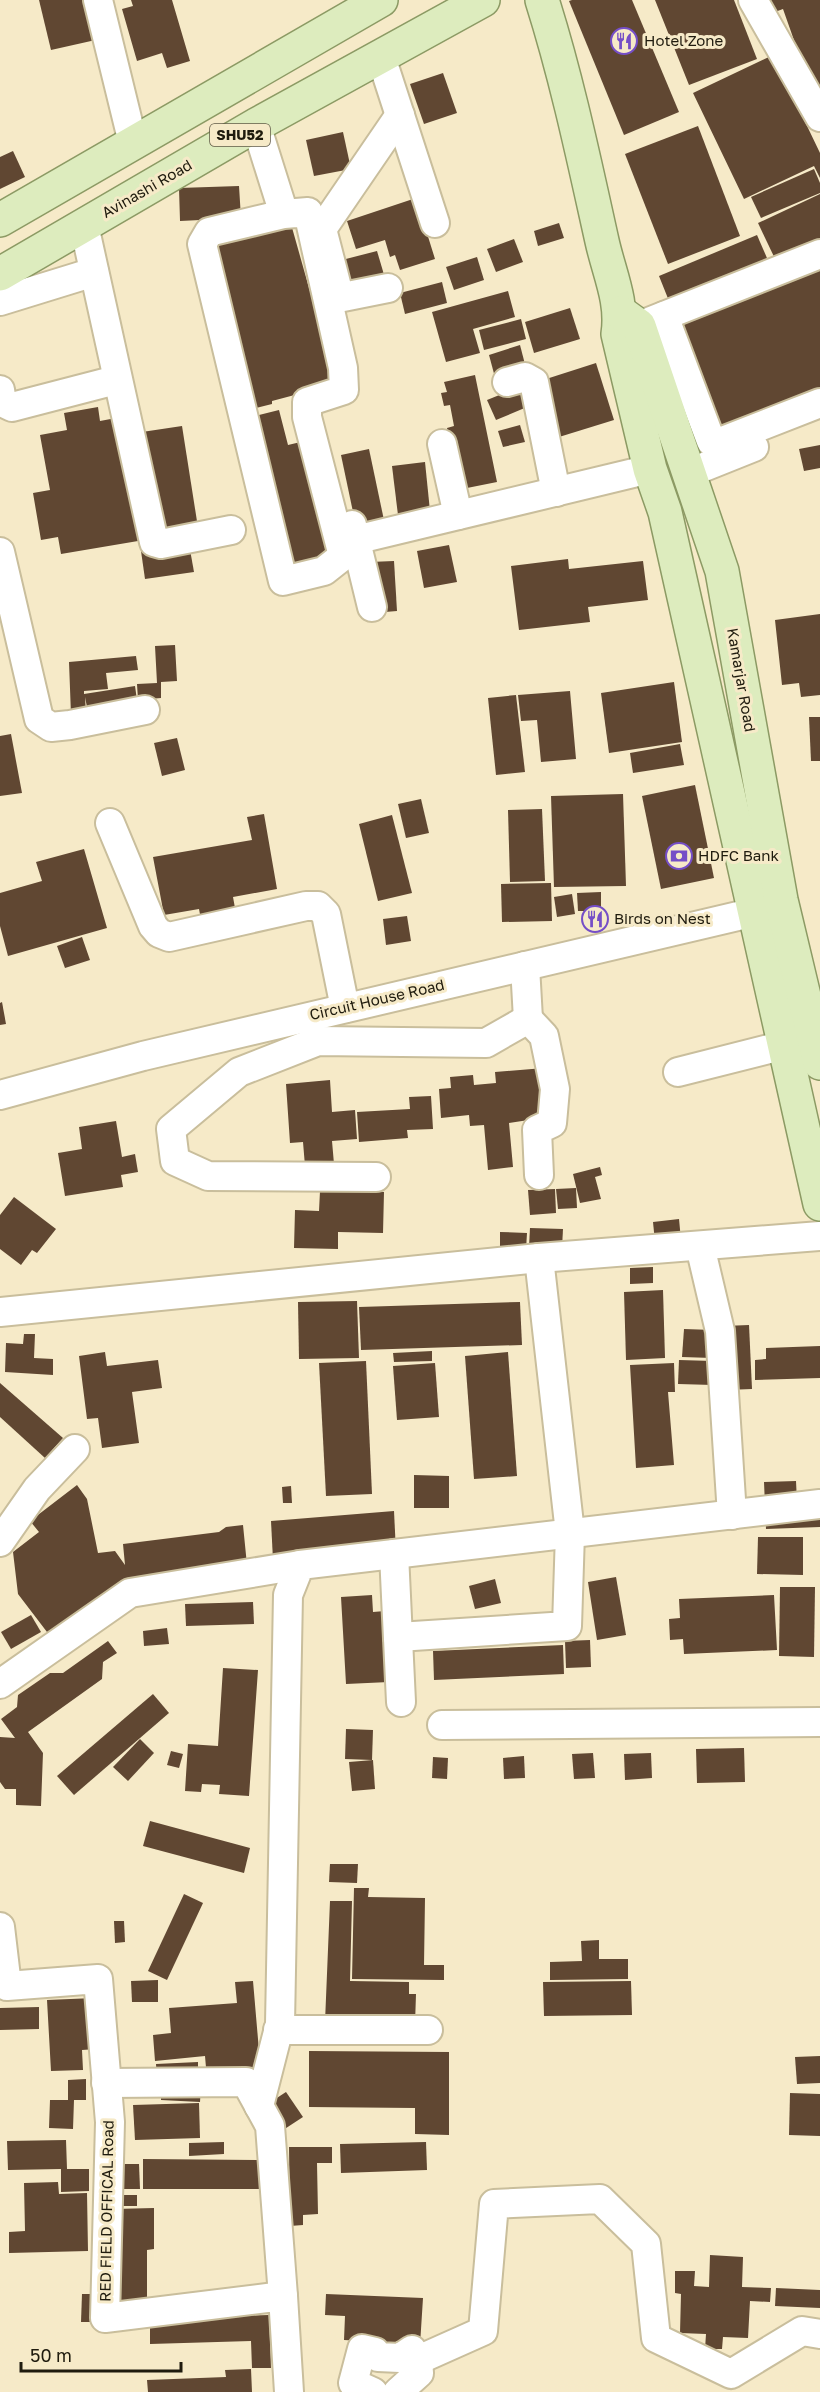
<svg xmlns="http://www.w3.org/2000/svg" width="820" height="2392" font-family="'Golos Text',sans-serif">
<rect width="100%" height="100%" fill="#f6eac8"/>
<g fill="#604732">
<polygon points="39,0 91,0 100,39 51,50"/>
<polygon points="131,0 172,0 190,61 167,68 162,53 137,61 122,9 133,6"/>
<polygon points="572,0 632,0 679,112 624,135 569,1"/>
<polygon points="655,0 734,0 757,59 689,85"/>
<polygon points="759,0 820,0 820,114 783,9 764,16"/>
<polygon points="773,55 820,153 820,178 814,166 744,199 693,93"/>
<polygon points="443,73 457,113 424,124 410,84"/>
<polygon points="698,126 740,236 668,264 625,154"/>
<polygon points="343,132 351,169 314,176 306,140"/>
<polygon points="13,151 25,177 0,189 0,157"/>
<polygon points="814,169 820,183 820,193 761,218 751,197"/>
<polygon points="239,186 241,218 180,221 179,188"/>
<polygon points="820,194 820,243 777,263 758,223"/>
<polygon points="416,198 435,259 400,270 395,255 390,257 385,240 356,249 347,221"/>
<polygon points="559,223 564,238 538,246 534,231"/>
<polygon points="291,224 336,384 272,401 272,404 256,408 211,246"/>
<polygon points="757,235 770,265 671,306 659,276"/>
<polygon points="514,239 523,262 496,272 487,249"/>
<polygon points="377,251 385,278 346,288 338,261"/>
<polygon points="477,257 484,280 454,290 446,267"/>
<polygon points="820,268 820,391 712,429 673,320"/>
<polygon points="442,282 447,303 405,314 400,293"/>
<polygon points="508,291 515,317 473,329 480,353 446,362 432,312"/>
<polygon points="570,308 580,339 534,353 525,322"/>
<polygon points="521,319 526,339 484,350 479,330"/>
<polygon points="520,345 527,372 496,381 489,355"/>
<polygon points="596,363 614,420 559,437 543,380"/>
<polygon points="475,375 497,482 467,488 457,441 450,442 447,428 454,426 450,405 444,406 441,393 447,392 444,382"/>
<polygon points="519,387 527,407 496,420 487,400"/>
<polygon points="98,407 100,421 116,418 138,541 61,554 58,537 41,540 33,493 50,490 40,435 67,430 64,413"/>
<polygon points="279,410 288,445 309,440 337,554 283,567 247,418"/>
<polygon points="520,425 525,442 503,447 498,431"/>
<polygon points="182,426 199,534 159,540 142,432"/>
<polygon points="820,445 820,468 804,471 799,449"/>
<polygon points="369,449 385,525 357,531 341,455"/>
<polygon points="425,462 430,511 398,515 392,466"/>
<polygon points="189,544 194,572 145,579 141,551"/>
<polygon points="449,545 457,582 424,588 417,551"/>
<polygon points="568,559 569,569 643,561 648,600 588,607 590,622 519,630 511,566"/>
<polygon points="394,561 397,611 373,613 370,562"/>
<polygon points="820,614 820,695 801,697 799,683 782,685 775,620"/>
<polygon points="175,645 177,681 161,682 161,698 138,700 137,684 157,683 155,646"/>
<polygon points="136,656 138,670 106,673 108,689 84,691 84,694 135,686 137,700 87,707 85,697 86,713 71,715 69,662"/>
<polygon points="674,682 682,742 609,753 601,693"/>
<polygon points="570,691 576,759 541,762 537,720 521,721 518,695"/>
<polygon points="516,695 525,772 496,775 488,698"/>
<polygon points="809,717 820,717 820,761 811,761"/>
<polygon points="11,734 22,793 0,796 0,736"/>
<polygon points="177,738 185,770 162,776 154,743"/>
<polygon points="680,744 684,765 633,773 630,753"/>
<polygon points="695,785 714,878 661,889 642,796"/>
<polygon points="623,794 626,886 554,887 551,796"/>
<polygon points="421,799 429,833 406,838 398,804"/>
<polygon points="542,809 545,881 510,882 508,810"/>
<polygon points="264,814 277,889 233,897 237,919 202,925 199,909 164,915 153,857 252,840 247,817"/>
<polygon points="392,815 412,893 378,901 359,824"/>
<polygon points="84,849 107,928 8,956 0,926 0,893 42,881 36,862"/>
<polygon points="551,883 552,921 502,922 501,884"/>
<polygon points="601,892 601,911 578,911 577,893"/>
<polygon points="572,894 575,914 557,917 554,897"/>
<polygon points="407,916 411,941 386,945 383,919"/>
<polygon points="82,937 90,960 65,968 57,946"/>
<polygon points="2,1002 6,1024 0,1025 0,1003"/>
<polygon points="544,1068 548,1117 509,1123 513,1167 488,1170 484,1125 470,1126 469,1115 441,1118 439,1089 451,1088 450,1077 473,1075 474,1085 496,1083 495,1072"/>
<polygon points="330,1080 332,1112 355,1110 357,1139 332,1141 334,1164 305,1166 303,1142 290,1143 286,1084"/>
<polygon points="431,1096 433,1129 407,1130 408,1138 359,1142 357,1112 410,1109 409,1097"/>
<polygon points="116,1121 122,1157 135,1154 138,1172 121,1175 123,1187 65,1196 58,1153 82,1149 79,1127"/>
<polygon points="600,1167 602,1175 595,1177 601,1199 580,1203 573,1174"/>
<polygon points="576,1188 577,1208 558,1209 556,1189"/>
<polygon points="555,1189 556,1213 530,1215 528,1190"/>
<polygon points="320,1191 384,1192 383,1233 338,1232 338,1249 294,1248 295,1210 319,1211"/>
<polygon points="14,1197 56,1229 37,1253 32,1250 21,1265 0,1249 0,1215"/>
<polygon points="679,1219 681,1240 655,1242 653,1222"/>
<polygon points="530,1228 563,1229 562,1248 529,1247"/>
<polygon points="500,1232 527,1233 526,1250 500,1248"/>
<polygon points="653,1267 653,1283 630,1284 630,1268"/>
<polygon points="663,1290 665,1358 626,1360 624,1292"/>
<polygon points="357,1301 359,1358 299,1359 298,1302"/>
<polygon points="520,1302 522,1345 361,1350 359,1307"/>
<polygon points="749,1325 752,1389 727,1390 724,1326"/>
<polygon points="684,1329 713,1330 712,1358 682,1357"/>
<polygon points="24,1334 35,1334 34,1358 53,1359 53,1375 5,1372 6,1343 23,1344"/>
<polygon points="820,1346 820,1378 755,1380 755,1360 766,1359 766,1348"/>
<polygon points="432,1351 432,1361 394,1362 393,1353"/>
<polygon points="105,1352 107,1366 158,1360 162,1388 132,1392 139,1443 102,1448 98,1418 87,1419 79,1356"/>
<polygon points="508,1352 517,1476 474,1479 465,1356"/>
<polygon points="679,1360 713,1361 713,1385 678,1384"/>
<polygon points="366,1361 372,1494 326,1496 319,1363"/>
<polygon points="435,1363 439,1417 397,1420 393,1366"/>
<polygon points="674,1363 675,1392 668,1392 674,1465 636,1468 630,1365"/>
<polygon points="0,1383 63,1438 45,1458 0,1417"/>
<polygon points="414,1475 449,1476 449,1508 414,1508"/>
<polygon points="796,1481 797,1502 820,1501 820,1527 766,1529 764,1482"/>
<polygon points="77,1485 87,1499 98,1553 115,1551 125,1565 123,1544 219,1532 226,1527 243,1525 247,1565 123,1580 53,1632 47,1632 18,1594 13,1552 39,1532 30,1521"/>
<polygon points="291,1486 292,1503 283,1503 282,1487"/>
<polygon points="394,1511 396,1552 273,1560 271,1521"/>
<polygon points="758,1537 803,1537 803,1575 757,1574"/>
<polygon points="616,1577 626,1635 597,1640 588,1582"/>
<polygon points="495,1579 501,1603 475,1609 469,1586"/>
<polygon points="780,1587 815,1587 814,1657 779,1656"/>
<polygon points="372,1595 373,1612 385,1611 389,1682 346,1684 341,1597"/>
<polygon points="774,1595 777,1650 684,1654 683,1639 670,1640 669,1619 680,1618 679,1599"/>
<polygon points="253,1602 254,1624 186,1626 185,1604"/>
<polygon points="31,1615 41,1632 11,1649 1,1632"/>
<polygon points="167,1628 169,1644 144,1646 143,1631"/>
<polygon points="590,1640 591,1667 566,1668 565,1641"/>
<polygon points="108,1641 117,1653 103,1662 102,1679 28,1732 43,1753 41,1806 16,1805 16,1789 5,1789 0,1782 0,1737 15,1738 1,1719 17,1707 18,1695 50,1673 63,1673"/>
<polygon points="563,1645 564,1674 434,1680 433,1651"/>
<polygon points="223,1668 258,1670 249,1796 219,1794 220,1785 202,1784 201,1792 185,1791 188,1744 218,1746"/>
<polygon points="153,1694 169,1713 74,1795 57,1776"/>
<polygon points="346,1729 373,1730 372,1760 345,1759"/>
<polygon points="140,1739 154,1753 128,1781 113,1767"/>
<polygon points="744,1748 745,1782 697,1783 696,1749"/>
<polygon points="171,1751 183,1754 179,1768 167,1765"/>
<polygon points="593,1753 595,1778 574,1779 572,1754"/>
<polygon points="651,1753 652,1778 625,1780 624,1754"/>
<polygon points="524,1756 525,1778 504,1779 503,1758"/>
<polygon points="433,1757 448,1758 447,1779 432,1778"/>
<polygon points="373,1760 375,1789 352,1791 349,1762"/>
<polygon points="150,1821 250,1848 244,1873 143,1846"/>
<polygon points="330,1864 358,1864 357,1883 329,1882"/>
<polygon points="354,1888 369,1888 368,1897 425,1898 424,1965 444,1965 444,1980 352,1979"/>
<polygon points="184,1894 203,1903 167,1980 148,1971"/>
<polygon points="330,1901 352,1901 350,1981 409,1982 409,1994 416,1994 415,2024 325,2022"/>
<polygon points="114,1921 124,1921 125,1942 115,1943"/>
<polygon points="599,1940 599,1959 628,1959 628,1979 550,1980 550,1962 582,1961 581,1941"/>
<polygon points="158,1980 158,2002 132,2002 131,1981"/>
<polygon points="253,1981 261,2074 207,2079 205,2056 155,2061 153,2035 171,2033 169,2008 237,2003 235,1982"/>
<polygon points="631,1981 632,2015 544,2016 543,1982"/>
<polygon points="94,1998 96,2049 82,2050 83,2070 51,2071 47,2000"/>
<polygon points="39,2007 39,2029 0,2030 0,2008"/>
<polygon points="309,2051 449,2052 449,2135 415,2134 415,2108 309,2107"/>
<polygon points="820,2056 820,2083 797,2084 795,2057"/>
<polygon points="198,2062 198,2076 157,2078 156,2064"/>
<polygon points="86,2079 86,2100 74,2100 73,2129 49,2128 50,2100 68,2100 68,2080"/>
<polygon points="161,2085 201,2086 200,2102 161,2100"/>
<polygon points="286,2092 303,2117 280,2132 263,2107"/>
<polygon points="790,2093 820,2094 820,2136 789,2135"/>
<polygon points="199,2103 200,2138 135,2140 133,2105"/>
<polygon points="66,2140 67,2169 89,2169 89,2191 61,2192 61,2169 8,2170 7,2141"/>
<polygon points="224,2142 224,2154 189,2156 189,2143"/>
<polygon points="426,2142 427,2170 341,2173 340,2144"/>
<polygon points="289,2147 332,2147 332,2163 317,2163 318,2214 303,2215 303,2225 290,2226"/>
<polygon points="143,2159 264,2160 264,2189 143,2189"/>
<polygon points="112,2164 139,2164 140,2189 112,2189"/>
<polygon points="58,2182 59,2194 87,2193 88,2251 9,2253 9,2232 25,2231 24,2183"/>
<rect x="115" y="2195" width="22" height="11"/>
<polygon points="154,2208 154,2249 147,2250 147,2302 115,2302 114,2209"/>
<polygon points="710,2255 743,2257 742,2287 771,2288 770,2302 750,2301 748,2338 723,2337 722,2349 705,2349 706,2334 680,2333 681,2294 675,2293 675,2271 695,2271 694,2286 709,2287"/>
<polygon points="776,2288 820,2290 820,2308 775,2306"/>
<polygon points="82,2294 101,2294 100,2322 81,2322"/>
<polygon points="326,2294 423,2298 420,2345 395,2343 395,2354 380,2342 344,2340 345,2316 325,2315"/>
<polygon points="269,2315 271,2368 252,2368 251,2341 150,2344 150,2318"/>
<polygon points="251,2369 252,2392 148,2392 147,2380 226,2377 225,2370"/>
</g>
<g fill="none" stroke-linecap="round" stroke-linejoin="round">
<defs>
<g id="minor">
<polyline points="98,0 133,143"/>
<polyline points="753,0 820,117"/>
<polyline points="381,57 435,223"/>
<polyline points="256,125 284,214 308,212 343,368 344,390 307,402 307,417 343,556 324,571 283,581 202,244 209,232 284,214"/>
<polyline points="84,225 154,542 161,544 231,530"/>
<polyline points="388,288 343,297 338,291 322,229 400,115"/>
<polyline points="0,301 94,272"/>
<polyline points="664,316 711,441 720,442 820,403"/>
<polyline points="646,323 820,254"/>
<polyline points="507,382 525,377 534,382 556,492"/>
<polyline points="0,390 2,402 12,407 116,380"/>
<polyline points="442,444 458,515"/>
<polyline points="689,473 754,447"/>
<polyline points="352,525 372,607"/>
<polyline points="355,540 650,469"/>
<polyline points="0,552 39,719 51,727 70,725 145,710"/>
<polyline points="110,823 153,926 159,933 169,937 306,906 318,906 326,914 345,1008"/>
<polyline points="525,966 528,1019"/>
<polyline points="678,1072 785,1045"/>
<polyline points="0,1095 143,1056 776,907"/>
<polyline points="376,1177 208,1176 175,1161 171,1129 239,1072 318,1041 486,1043 528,1019 544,1036 555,1089 552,1123 537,1130 539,1175"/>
<polyline points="700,1246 720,1331 732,1515"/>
<polyline points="0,1312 539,1258 820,1236"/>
<polyline points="0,1542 37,1489 75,1449"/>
<polyline points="394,1554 401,1702"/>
<polyline points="398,1637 567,1626 570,1533 539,1258"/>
<polyline points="0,1684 130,1593 300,1565"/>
<polyline points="442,1725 820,1722"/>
<polyline points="0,1927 7,1986 98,1979 110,2122 105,2318 283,2296 289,2392"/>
<polyline points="278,2030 428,2030"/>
<polyline points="106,2083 246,2082 270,2126 283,2296"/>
<polyline points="259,2106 280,2024 288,1595 300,1565 820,1504"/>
<polyline points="418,2360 483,2331 494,2204 600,2199 646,2244 656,2338 731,2374 802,2331 820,2334"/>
<polyline points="373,2392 353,2383 362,2349 375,2352 378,2357 400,2358 412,2350 418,2360 419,2373 398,2392"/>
</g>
<g id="major">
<path d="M542 0C567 79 584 160 602 241 609 273 623 301 618 334L650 469 665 512 820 1204"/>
<polyline points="0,220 381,0"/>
<polyline points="0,274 256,125 483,0"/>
<polyline points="621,313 639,326 722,571 781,900 820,1063"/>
</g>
</defs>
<use href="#minor" stroke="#c9be9c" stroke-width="32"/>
<use href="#major" stroke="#8c9a64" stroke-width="36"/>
<use href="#minor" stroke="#fff" stroke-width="28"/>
<use href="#major" stroke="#ddecbe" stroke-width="33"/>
</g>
<defs>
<symbol id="restaurant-ring" viewBox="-11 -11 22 22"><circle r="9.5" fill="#f6eac8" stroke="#754ec7" stroke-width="1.5"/><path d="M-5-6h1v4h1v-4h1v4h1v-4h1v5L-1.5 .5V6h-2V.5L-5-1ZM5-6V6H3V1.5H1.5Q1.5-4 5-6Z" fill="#754ec7"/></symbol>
<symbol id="bank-ring" viewBox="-11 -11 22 22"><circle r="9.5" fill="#f6eac8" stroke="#754ec7" stroke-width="1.5"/><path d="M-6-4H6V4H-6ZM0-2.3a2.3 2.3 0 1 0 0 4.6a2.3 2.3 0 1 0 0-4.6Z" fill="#754ec7"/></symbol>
</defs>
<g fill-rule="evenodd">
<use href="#restaurant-ring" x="609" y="26" width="30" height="30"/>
<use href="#bank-ring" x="664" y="841" width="30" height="30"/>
<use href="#restaurant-ring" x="580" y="904" width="30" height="30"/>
</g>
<g text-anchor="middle" stroke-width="6" stroke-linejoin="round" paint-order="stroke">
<rect fill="#f6eac8" stroke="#605946" stroke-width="1.5" x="210" y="124" width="60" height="22" rx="4.5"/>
<g font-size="14" font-weight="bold" fill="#1f1b0e">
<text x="240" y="140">SHU52</text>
</g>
<g font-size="15" fill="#1f1b0e" stroke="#f6eac8" text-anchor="start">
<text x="644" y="46">Hotel Zone</text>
<text x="698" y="861">HDFC Bank</text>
<text x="614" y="924">Birds on Nest</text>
</g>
<g font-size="15" fill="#1f1b0e" stroke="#f6eac8">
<text transform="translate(147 189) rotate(-30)" y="5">Avinashi Road</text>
<text transform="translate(741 680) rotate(80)" y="5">Kamarjar Road</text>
<text transform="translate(377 1000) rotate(-13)" y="5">Circuit House Road</text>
<text transform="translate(107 2211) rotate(-89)" y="5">RED FIELD OFFICAL Road</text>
</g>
</g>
<path d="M21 2362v9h160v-9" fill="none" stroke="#1f1b0e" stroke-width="3"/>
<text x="30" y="2362" font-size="18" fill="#1f1b0e" stroke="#f6eac8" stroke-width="4.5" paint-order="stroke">50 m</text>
</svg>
